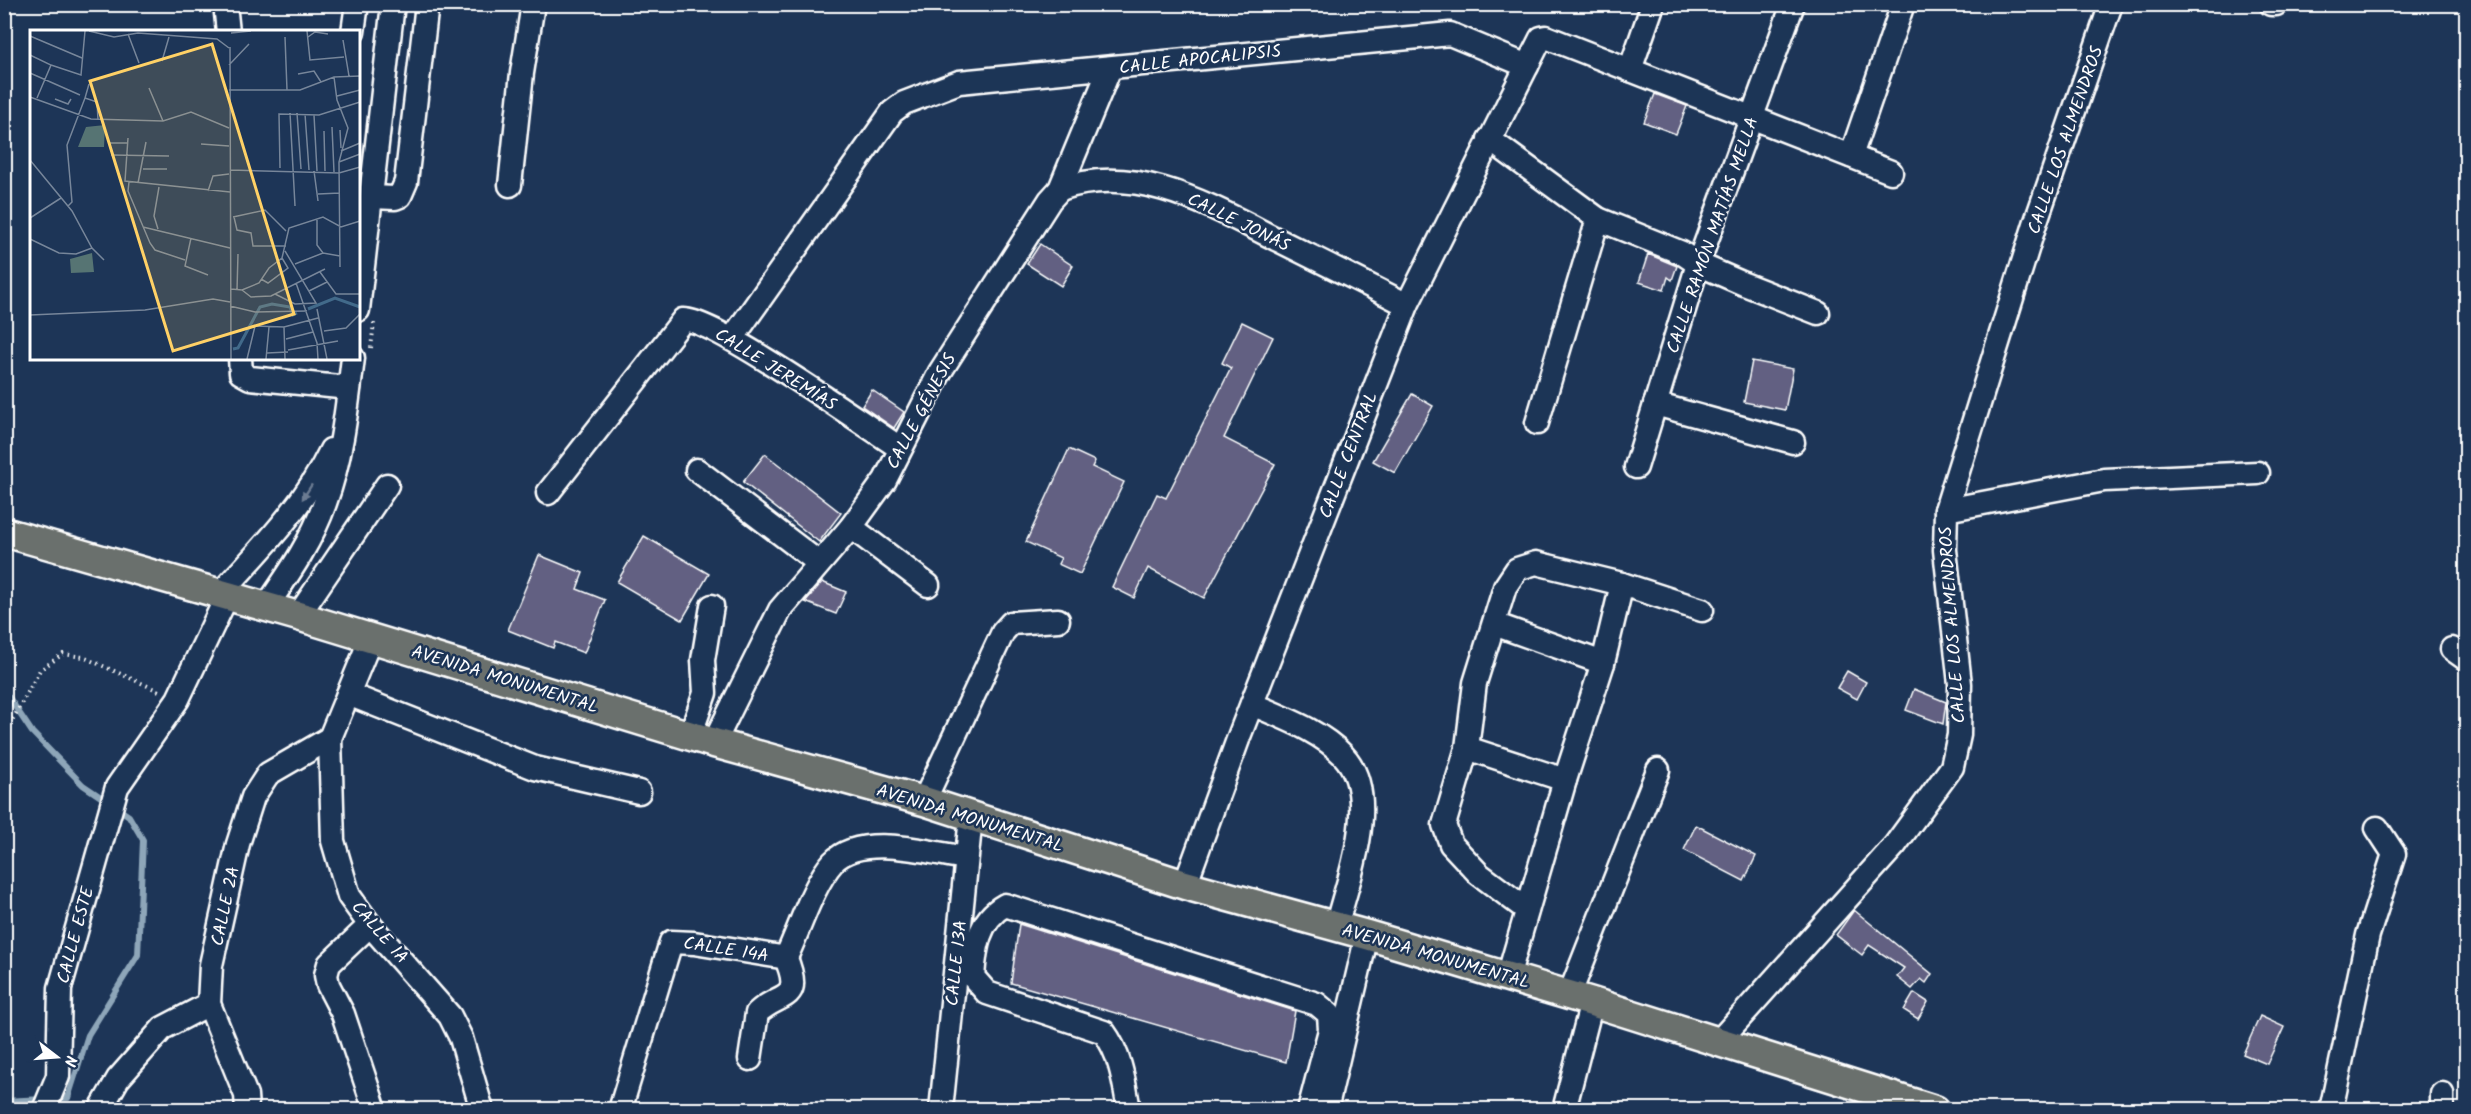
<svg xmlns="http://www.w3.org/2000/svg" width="2471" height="1114" font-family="Kalam,sans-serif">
<rect width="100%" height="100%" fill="#1d3557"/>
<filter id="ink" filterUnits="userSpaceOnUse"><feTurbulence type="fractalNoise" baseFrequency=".0167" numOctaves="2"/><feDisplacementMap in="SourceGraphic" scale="12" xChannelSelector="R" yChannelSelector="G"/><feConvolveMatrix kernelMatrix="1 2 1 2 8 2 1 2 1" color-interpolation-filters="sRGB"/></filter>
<g filter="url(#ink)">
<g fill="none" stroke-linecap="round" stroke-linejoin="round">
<g stroke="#8ea6b9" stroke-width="6">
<polyline points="4,690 32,732 83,785 129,816 143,840 138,955 88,1035 68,1098 54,1099"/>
<polyline points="4,1101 44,1099"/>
</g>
</g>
<g fill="#626182" stroke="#fff" stroke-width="1.5">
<polygon points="1655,94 1687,106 1676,134 1644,122"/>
<polygon points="1040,244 1073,266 1061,286 1027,264"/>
<polygon points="1648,254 1677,266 1672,280 1668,277 1664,290 1639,282"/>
<polygon points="1242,322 1273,337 1224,438 1275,464 1204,598 1148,568 1134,598 1112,587 1157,494 1166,498 1231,368 1222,363"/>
<polygon points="1752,361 1793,369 1785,410 1744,402"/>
<polygon points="872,390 904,412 894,428 862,406"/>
<polygon points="1412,394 1433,406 1395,473 1373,461"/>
<polygon points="1069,449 1095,461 1092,467 1124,482 1080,574 1058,564 1061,558 1026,542"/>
<polygon points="765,454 841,513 819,542 743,482"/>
<polygon points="644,536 709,574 682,620 617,582"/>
<polygon points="539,555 583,573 577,589 605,600 584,653 555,642 553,648 508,630"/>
<polygon points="822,582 846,592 836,614 805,602"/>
<polygon points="1847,671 1866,682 1857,699 1837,688"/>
<polygon points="1914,689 1946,702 1943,724 1906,710"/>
<polygon points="1696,825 1756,856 1744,881 1684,850"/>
<polygon points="1854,910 1932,974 1926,983 1921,979 1912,989 1897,977 1904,968 1869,945 1862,955 1836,935"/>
<polygon points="1019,924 1295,1011 1286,1062 1011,983"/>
<polygon points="1914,993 1928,1002 1918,1019 1904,1010"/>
<polygon points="2260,1016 2284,1027 2267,1064 2243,1054"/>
</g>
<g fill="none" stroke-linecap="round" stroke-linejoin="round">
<defs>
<g id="minor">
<polyline points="225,4 228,32"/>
<polyline points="2271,4 2276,4"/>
<polyline points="353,32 357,4"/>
<polyline points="1630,70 1653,4"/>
<polyline points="1489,139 1598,219 1682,253 1698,264 1744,284 1818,313"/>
<polyline points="1851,156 1903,4"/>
<polyline points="510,185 522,73 533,4"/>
<path d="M1060 189C1139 162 1212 207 1280 241 1322 262 1365 283 1407 305"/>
<polyline points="372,197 395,198 400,196 406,182 427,4"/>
<polyline points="358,310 393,4"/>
<polyline points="732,339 892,112 904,103 959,82 1450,34 1527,66"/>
<polyline points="240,358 241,373 250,378 349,388"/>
<polyline points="1655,404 1793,442"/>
<polyline points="1537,423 1598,219"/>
<polyline points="1636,467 1698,264 1793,4"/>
<polyline points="697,470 819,563"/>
<path d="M548 493 683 320C712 317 866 426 900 448"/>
<polyline points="1946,510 2104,480 2258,473"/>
<polyline points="851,527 928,585"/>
<path d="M220 594C261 549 304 506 331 450"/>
<path d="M266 607C288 575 312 541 325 503 342 457 347 407 353 358"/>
<polyline points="298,616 387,485"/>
<polyline points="1494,624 1603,663"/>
<polyline points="371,638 330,738 333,841 349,896 370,925 450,1016 461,1038 482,1110"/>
<polyline points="2452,649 2466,659"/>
<polyline points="348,694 535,768 639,792"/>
<path d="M1252 704C1283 718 1319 730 1343 755 1382 796 1348 879 1336 927"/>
<polyline points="690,736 705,693 703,660 712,606"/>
<polyline points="714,743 780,610 851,527 885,480 940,372 1050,200 1060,189 1110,68"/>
<polyline points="1467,748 1565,780"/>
<polyline points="924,801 1003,632 1011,623 1058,620"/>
<polyline points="1185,885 1240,734 1407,305 1541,38 1546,37 1891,172"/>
<polyline points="1527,910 1479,874 1451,844 1444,825 1467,748 1475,683 1505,587 1517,569 1536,563 1622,584"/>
<polyline points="370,925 329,964 326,975 328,985 343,1014 375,1110"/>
<polyline points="1508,977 1565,780 1603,663 1622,584 1702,610"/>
<polyline points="1569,996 1658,770"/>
<polyline points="1719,1041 1895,845 1952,767 1959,735 1960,684 1945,550 1946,510 2035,224 2111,4"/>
<path d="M750 1059 757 1013C780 991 805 1003 785 956"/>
<polyline points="2442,1094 2442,1110"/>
<polyline points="44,1110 58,1076 60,988 117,787 178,699 227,596"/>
<polyline points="100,1110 118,1079 163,1028 209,1004"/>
<polyline points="247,1110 246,1095 209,1004 211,965 238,844 253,797 268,774 330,738"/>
<path d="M620 1110 671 942 694 943 781 957 788 953C800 927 814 883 833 862 861 832 930 853 966 858"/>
<polyline points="941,1110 971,817"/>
<path d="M1129 1110C1124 1082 1121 1055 1104 1032L987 993 973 977C975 949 978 920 1005 905L1317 1004 1329 1014 1330 1030 1309 1110"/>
<polyline points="1326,1110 1367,935"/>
<polyline points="1564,1110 1592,1002"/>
<polyline points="2331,1110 2368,935 2394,854 2377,828"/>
</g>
<polyline id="major" points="4,532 298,616 714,743 924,801 1185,885 1367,935 1592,1002 1935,1110"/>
</defs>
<use href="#minor" stroke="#fff" stroke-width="27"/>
<use href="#major" stroke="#fff" stroke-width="33"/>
<g stroke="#fff" stroke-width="4" stroke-dasharray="1.5 4.5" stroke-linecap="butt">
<polyline points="371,348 374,323"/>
<polyline points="4,735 40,670 63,654 83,657 159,691"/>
</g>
<use href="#minor" stroke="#1d3557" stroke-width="22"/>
<use href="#major" stroke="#6b706d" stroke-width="28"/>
</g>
<defs><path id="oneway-solid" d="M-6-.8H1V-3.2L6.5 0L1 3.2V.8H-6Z" transform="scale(1.5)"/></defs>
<use fill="#6c7c92" href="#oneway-solid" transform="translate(307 492) rotate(123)"/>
</g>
<g text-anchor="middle" stroke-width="5" stroke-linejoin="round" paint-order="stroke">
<g font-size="18" fill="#fff" stroke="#1d3557">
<text transform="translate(1200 59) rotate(-6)" y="6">CALLE APOCALIPSIS</text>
<text transform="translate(2065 140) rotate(-71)" y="6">CALLE LOS ALMENDROS</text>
<text transform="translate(1239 222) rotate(26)" y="6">CALLE JONÁS</text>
<text transform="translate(1712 235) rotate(-71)" y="6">CALLE RAMÓN MATÍAS MELLA</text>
<text transform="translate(776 369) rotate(32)" y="6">CALLE JEREMÍAS</text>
<text transform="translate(921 411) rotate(-62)" y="6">CALLE GÉNESIS</text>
<text transform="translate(1348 455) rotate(-69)" y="6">CALLE CENTRAL</text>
<text transform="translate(1952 625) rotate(-94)" y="6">CALLE LOS ALMENDROS</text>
<text transform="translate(505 679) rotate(17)" y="6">AVENIDA MONUMENTAL</text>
<text transform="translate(970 818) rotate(17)" y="6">AVENIDA MONUMENTAL</text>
<text transform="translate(225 906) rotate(-78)" y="6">CALLE 2A</text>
<text transform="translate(380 932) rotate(49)" y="6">CALLE 1A</text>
<text transform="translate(75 935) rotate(-75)" y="6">CALLE ESTE</text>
<text transform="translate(726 949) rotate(9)" y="6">CALLE 14A</text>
<text transform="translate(1436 956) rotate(16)" y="6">AVENIDA MONUMENTAL</text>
<text transform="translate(956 963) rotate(-84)" y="6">CALLE 13A</text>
</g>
</g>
<g transform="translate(30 30)">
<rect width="330" height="330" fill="#1d3557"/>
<path d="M75 95 74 117H48L56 97ZM62 223 64 242 41 243 40 229Z" fill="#567473"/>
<path fill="none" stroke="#426a8a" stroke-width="3" d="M278 279 305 268 330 277M203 319 208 318 230 277 242 274 260 277 263 285 267 283"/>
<path fill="none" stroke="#77869a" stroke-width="1.5" d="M59 1 84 7 108 3 187 9 199 18M277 1 280 30 314 27M201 3 221 1M98 4 109 33M0 6 52 28M255 7 257 60M278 7 285 2 298 4M313 10 319 46M200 17 201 329M0 25 21 35 7 68M132 31 139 7M21 35 51 45 55 1M199 35 219 14M0 43 50 65M268 44 284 41 291 52M304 47 307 70 318 98 309 132 310 237M59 54 55 68 67 72 68 90M119 58 133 91M199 60H270L304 47 330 46M307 66 330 60M0 67 61 89 133 91 161 82 199 98M25 69 38 74 41 69M260 83 265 176M267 83 271 139M275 84 279 140M284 85 287 141M302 97 304 142M310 100 311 118M294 101 295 141M98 108 95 151 200 162M79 113H98M171 114 199 116M311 121 330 113M81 125 139 126M0 130 42 181 62 218 74 230M309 132 330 124M250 138 249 84 289 85 330 72M113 139H137M200 140 309 143 330 137M284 141 288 171M99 152 98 161 120 213 125 220 155 230M108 153 116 112M178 161 183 146 199 144M288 164 310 163M38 176 42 172 37 115 55 68M203 187 235 180 256 201M204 187 207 200 221 203 223 216H256M0 188 31 168M287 190V215L293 223M113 197 200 218M128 199 124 186 129 157M161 208 155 236 178 245M0 209 29 223 46 224 62 218M265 234 293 223 310 226M290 242 306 264H330M231 249 238 253 258 238 252 228M266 253 287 313 288 329M201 259 212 260 229 253 239 238 252 228 259 198 293 187 311 197 330 191M207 260 208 224M212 260 221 267 241 266 295 239M279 261 297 252M245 264 265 274 286 273 255 221M200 276 225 282 277 281M287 279 297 329M0 285 115 280 183 269 200 272M254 297 255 329M294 301 316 298 330 284M256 309 283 302M258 320 308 311M237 323 258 322M217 329 225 296 254 297 288 288M236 329 239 297"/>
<path fill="#ffd166" fill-opacity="0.15" stroke="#ffd166" stroke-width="3" d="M182 14 264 284 143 321 60 51Z"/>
<rect width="330" height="330" fill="none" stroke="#fff" stroke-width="3"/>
</g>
<rect width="2471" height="1114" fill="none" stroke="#1d3557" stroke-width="24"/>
<rect x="12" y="12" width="2447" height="1090" fill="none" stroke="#fff" stroke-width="2" filter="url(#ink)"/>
<g transform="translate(57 1057) rotate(107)" stroke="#1d3557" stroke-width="4.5" paint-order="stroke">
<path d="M0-4.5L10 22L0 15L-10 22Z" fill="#ffffff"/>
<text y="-9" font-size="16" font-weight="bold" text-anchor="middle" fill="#ffffff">N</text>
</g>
</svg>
